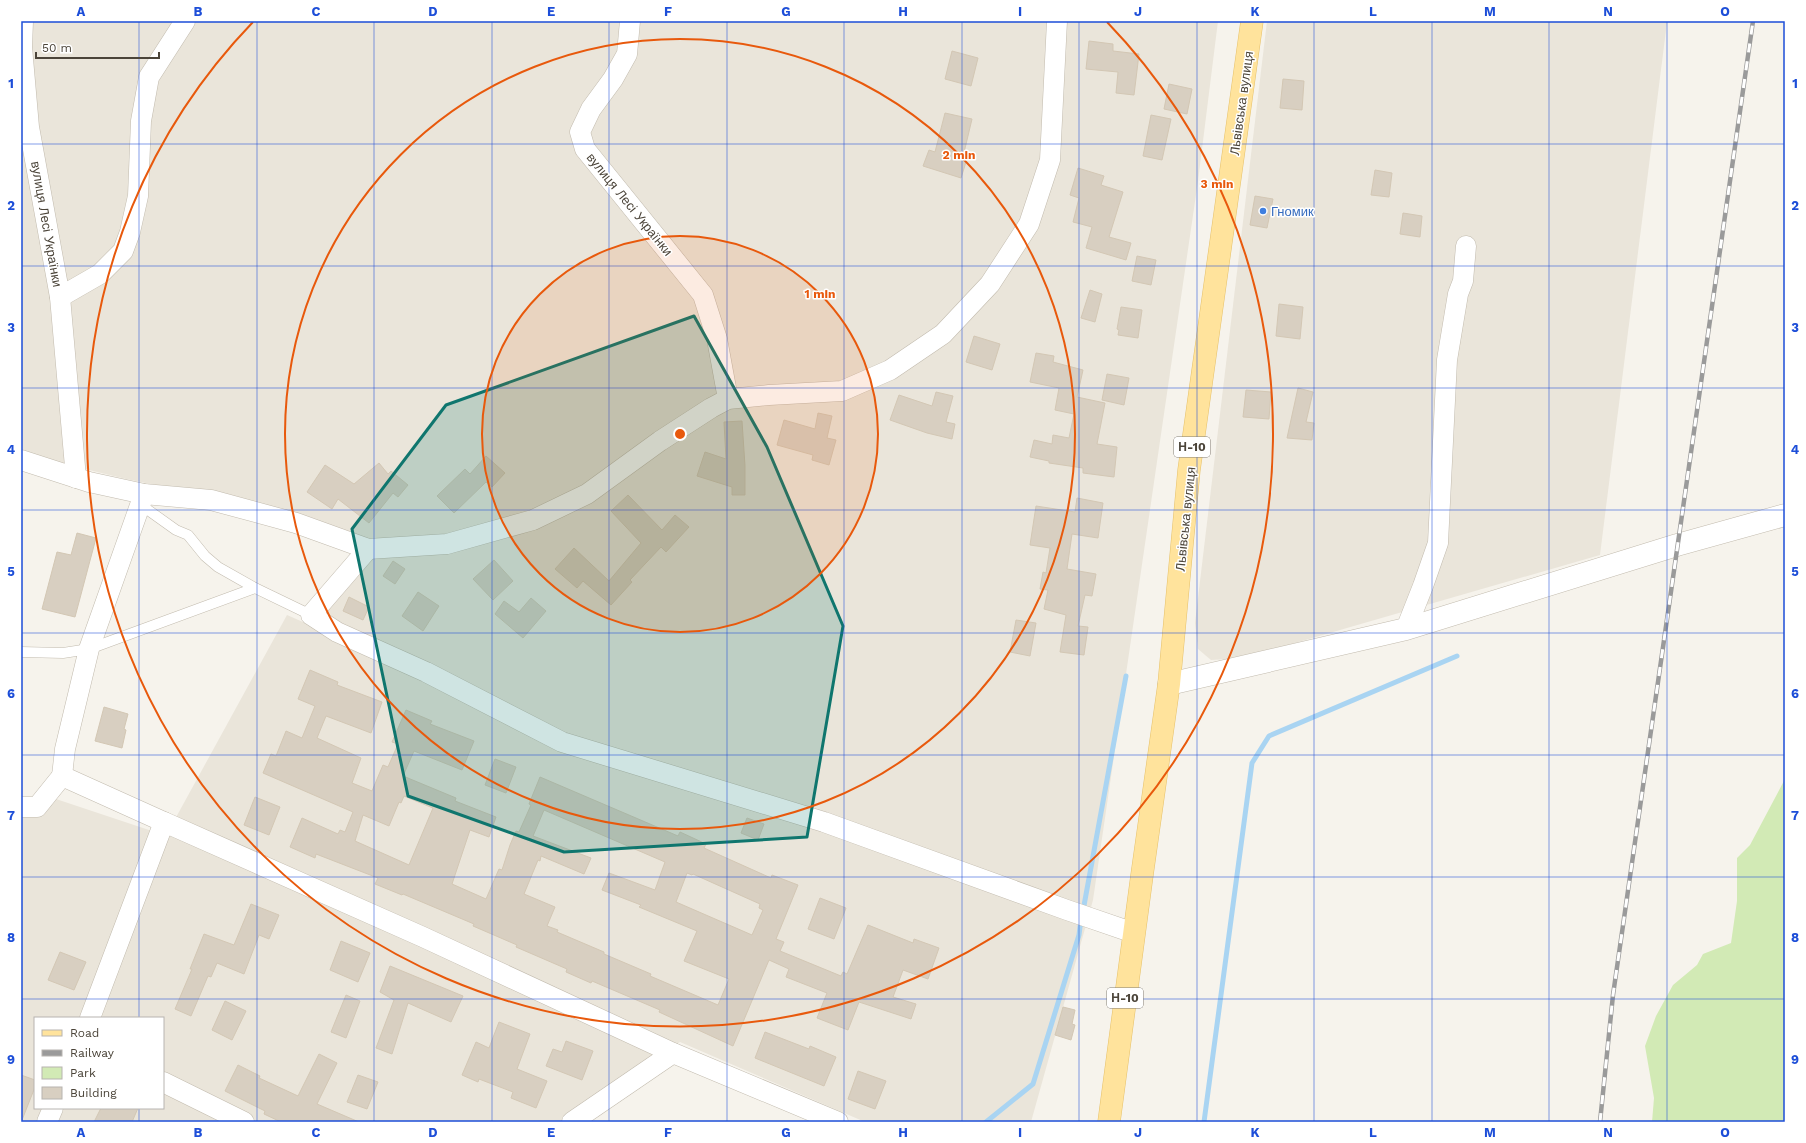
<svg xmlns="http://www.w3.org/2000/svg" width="1806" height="1143" font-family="'Work Sans',sans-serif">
<rect width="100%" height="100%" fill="#f6f3ec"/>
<g fill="#eae5da" fill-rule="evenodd">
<path d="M21 21H1218L1198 181 1093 900 1031 1122H865L680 1042 566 1122H21V805L56 799 152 831 174 821 287 615 303 622 365 538 304 515 126 479 61 463 21 450ZM35 1018H163V1108H35Z"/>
<polygon points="1267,21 1658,21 1667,22 1600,555 1243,658 1211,660 1198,649 1195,623"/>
</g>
<polygon fill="#d2eab5" points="1785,779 1785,1122 1652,1122 1654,1098 1645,1046 1656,1016 1673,985 1697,965 1703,954 1731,943 1737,901 1737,858 1750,845"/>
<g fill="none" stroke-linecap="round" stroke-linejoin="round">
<g stroke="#a9d4f2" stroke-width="5">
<polyline points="1083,911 1126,676"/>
<polyline points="986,1122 1033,1084 1079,935 1081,919"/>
<polyline points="1204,1122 1252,763 1269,736 1457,656"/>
</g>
</g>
<g fill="#d8cfc1" stroke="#d3c7b4" fill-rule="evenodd">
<polygon points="1089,41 1113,44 1113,51 1139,54 1134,95 1116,93 1118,72 1086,69"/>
<polygon points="952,51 978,58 971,86 945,79"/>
<polygon points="1283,79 1304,81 1302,110 1280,108"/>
<polygon points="1169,84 1192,89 1187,114 1164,109"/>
<polygon points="945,113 972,119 962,161 966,162 961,178 923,166 929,150 935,152"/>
<polygon points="1151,115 1171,119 1162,160 1143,156"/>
<polygon points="1078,168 1104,176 1101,185 1123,192 1109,237 1131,243 1126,260 1086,248 1092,227 1073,222 1079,198 1070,195"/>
<polygon points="1375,170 1392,173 1389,197 1371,195"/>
<polygon points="1255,196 1273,199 1267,228 1250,225"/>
<polygon points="1403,213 1422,216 1420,237 1400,234"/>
<polygon points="1137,256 1156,260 1151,285 1132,281"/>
<polygon points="1090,290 1102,294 1095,322 1081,318"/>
<polygon points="1279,304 1303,307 1300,339 1276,336"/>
<polygon points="1121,307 1142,310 1138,338 1118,335 1119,330 1117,329"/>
<polygon points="974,336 1000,344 992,370 966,362"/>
<polygon points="1036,353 1054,356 1053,362 1083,370 1077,397 1105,403 1097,444 1117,447 1114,477 1083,473 1083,468 1049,463 1049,461 1030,457 1034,440 1052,444 1053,435 1069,438 1074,414 1055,410 1059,388 1030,382"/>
<polygon points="1107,374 1129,378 1124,405 1102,400"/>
<polygon points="1298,388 1313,392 1306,422 1314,423 1312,440 1287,438"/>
<polygon points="1246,390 1271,392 1269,419 1243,417"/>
<polygon points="936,392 953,396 946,422 955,424 952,439 927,433 890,420 899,395 932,406"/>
<polygon points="818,413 832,416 827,438 836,440 829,465 812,460 813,455 777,445 784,420 815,429"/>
<polygon points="742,421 745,466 745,495 732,495 732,487 697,476 705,452 726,459 724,422"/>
<polygon points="486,456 505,473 492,487 486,482 454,513 437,496 465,469 470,474"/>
<polygon points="379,463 388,474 391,471 408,485 398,497 393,493 369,523 338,499 332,509 307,492 325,465 354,484"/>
<polygon points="628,495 662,530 675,515 689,527 666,552 661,547 630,580 632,582 611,605 583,581 577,588 555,569 574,548 609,581 641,543 611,511"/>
<polygon points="1077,498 1103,503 1098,538 1072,534 1067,569 1096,574 1092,596 1085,595 1078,626 1088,627 1084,655 1060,652 1066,615 1044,609 1048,590 1040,589 1043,572 1046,573 1050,548 1030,545 1036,506 1075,512"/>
<polygon points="77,533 96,538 75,617 42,609 57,552 71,555"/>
<polygon points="494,560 513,581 493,600 473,579"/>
<polygon points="393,561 405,569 395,584 383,576"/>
<polygon points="418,592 439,606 423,631 402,616"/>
<polygon points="349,597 369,607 363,620 343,611"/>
<polygon points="531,598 546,611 523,638 495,614 504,601 519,612"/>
<polygon points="1016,620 1036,623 1030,656 1010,652"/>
<path d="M310 670 338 682 337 685 382 702 371 733 326 716 317 738 361 758 352 783 372 791 383 765 388 767 398 744 392 742 406 710 432 721 430 724 474 741 462 770 414 751 403 776 456 798 455 801 496 817 489 837 470 830 452 884 486 899 499 869 502 870 510 845 516 831 519 832 531 805 529 804 540 777 678 836 680 832 706 844 704 848 771 878 772 875 798 885 776 939 784 942 780 951 841 976 843 972 847 974 868 925 913 943 914 939 939 948 928 979 903 970 893 997 916 1004 911 1019 859 1002 848 1030 817 1018 827 993 786 977 789 969 769 960 733 1046 659 1012 660 1010 592 981 591 983 566 972 567 969 516 947 517 945 473 926 474 924 403 894 402 895 375 884 378 878 316 854 315 858 290 847 302 818 338 834 340 830 345 832 353 812 263 773 271 754 276 756 286 731 302 738 315 706 298 699ZM404 796 433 808 409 865 355 841 363 815 389 826 399 802 401 803ZM544 810 665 862 655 890 609 873 602 890 641 905 639 907 697 931 684 961 729 979 718 1005 650 976 651 974 604 954V952L557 932 558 930 547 926 555 907 524 894 538 860 540 861 541 856 584 874 591 858 533 836ZM687 873 692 875 693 874 760 904 759 908 763 910 752 935 676 902Z"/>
<polygon points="104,707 128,714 124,729 126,730 122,748 95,741"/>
<polygon points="495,759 516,767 506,793 485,785"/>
<polygon points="255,797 280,807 269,835 244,825"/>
<polygon points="747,818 764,824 758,840 741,833"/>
<polygon points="820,898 846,908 834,939 808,929"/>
<polygon points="251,904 279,915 269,939 259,935 244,974 217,963 211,977 208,976 191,1016 175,1009 192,969 190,969 204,934 234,945"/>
<polygon points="341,941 370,953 358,982 330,970"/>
<polygon points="60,952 86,962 74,990 48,980"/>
<polygon points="390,966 463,996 451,1022 408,1003 392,1054 376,1048 394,1000 380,992"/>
<polygon points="346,995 360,1001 346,1038 331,1032"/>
<polygon points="225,1001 246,1011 232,1040 212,1030"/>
<polygon points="1063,1007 1075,1010 1072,1024 1075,1025 1071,1040 1055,1035"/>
<polygon points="499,1022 530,1034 517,1069 547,1081 536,1108 511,1098 513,1092 479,1079 478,1082 462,1075 476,1042 489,1048"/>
<polygon points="765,1032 809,1049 810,1046 836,1057 824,1086 755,1058"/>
<polygon points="566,1041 593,1051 582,1080 546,1066 553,1049 562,1052"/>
<polygon points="319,1054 337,1063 317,1104 359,1122 281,1122 264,1114 265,1111 225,1091 238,1065 260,1076 259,1078 298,1096"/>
<polygon points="858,1071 886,1081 875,1109 848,1099"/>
<polygon points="21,1075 35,1080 35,1087 22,1120"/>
<polygon points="358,1075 378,1082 367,1109 347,1102"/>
<polygon points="101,1108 138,1108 132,1122 94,1122"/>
</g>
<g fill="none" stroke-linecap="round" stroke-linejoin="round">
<defs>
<g id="service">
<polyline points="141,505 176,530 188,535 205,556 218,567 255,588"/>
<polyline points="21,652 63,653 89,649 255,588 311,615"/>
</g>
<g id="minor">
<polyline points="23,21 22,47 29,127 60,297 100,274 123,251 130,232 138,196 141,121 149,77 185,21"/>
<polyline points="630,21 627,54 613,79 591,109 580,132 585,149 703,295 717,339 728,399"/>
<polyline points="60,297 76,478"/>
<polyline points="21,460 89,482 144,494 211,500 296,523 368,549 447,544 533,520 587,494 660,441 711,408 728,399 769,395 842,391 890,370 943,334 990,284 1029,224 1050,160 1057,21"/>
<polyline points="368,549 311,615 337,632 426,672 562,742 824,822 1067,910 1134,933"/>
<polyline points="1406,629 1423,586 1438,543 1447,360 1458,294 1463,281 1466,246"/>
<polyline points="62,776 65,749 89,649 144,494"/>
<polyline points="21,807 37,807 62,776 164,822"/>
<polyline points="90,1018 164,822 423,937 673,1053 838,1122"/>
<polyline points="163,1082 244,1122"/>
<polyline points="47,1122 53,1108"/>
<polyline points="572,1122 673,1053"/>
</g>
<polyline id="tertiary" points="1169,684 1406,629 1677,545 1785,515"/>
<polyline id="primary" points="1109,1122 1142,875 1169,684 1189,470 1252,21"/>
</defs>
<use href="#service" stroke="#c2bbae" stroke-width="11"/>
<use href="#minor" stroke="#c2bbae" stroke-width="21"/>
<use href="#tertiary" stroke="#c2bbae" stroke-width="23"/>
<use href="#primary" stroke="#e6c16a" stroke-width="23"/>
<use href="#service" stroke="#fff" stroke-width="10"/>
<use href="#minor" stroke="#fff" stroke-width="20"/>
<use href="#tertiary" stroke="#fff" stroke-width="22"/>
<use href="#primary" stroke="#ffe39c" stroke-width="22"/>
<defs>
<polyline id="rail" points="1600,1122 1613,995 1753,21"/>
</defs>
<use href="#rail" stroke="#9a9a9a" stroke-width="4.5"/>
<use href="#rail" stroke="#fff" stroke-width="3" stroke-dasharray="9" stroke-linecap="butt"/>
</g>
<path fill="#0f766e" fill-opacity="0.2" stroke="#0f766e" stroke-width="3" stroke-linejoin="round" d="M694 316 767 447 843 626 807 837 564 852 408 796 352 529 446 405Z"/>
<path fill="none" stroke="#1d4ed8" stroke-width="1" stroke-opacity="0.55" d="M139 21V1018M257 21V1122M374 21V1122M492 21V1122M609 21V1122M727 21V1122M844 21V1122M962 21V1122M1079 21V1122M1197 21V1122M1314 21V1122M1432 21V1122M1549 21V1122M1667 21V1122M21 144H1785M21 266H1785M21 388H1785M21 510H1785M21 633H1785M21 755H1785M21 877H1785M21 999H1785M139 1108V1122"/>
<circle cx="680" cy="434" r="198" fill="#e8590c" fill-opacity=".12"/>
<g fill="none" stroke="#e8590c" stroke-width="2">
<circle cx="680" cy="434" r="198"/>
<circle cx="680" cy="434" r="395"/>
<path d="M1107 22A593 593 0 1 1 253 22"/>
</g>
<circle fill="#3f7fe0" stroke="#fff" stroke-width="1.5" cx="1263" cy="211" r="4"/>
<g text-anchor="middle" stroke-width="3" stroke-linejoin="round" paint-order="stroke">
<g fill="#fff" stroke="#817c74" stroke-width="1">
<rect x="1174" y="437" width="36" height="20" rx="3"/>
<rect x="1107" y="988" width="36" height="20" rx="3"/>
</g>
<g font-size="12" font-weight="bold" fill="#4b4439">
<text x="1192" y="451">Н-10</text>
<text x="1125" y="1002">Н-10</text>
</g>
<g font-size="13" fill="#4b4439" stroke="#fff">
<text transform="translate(1241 103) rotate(-82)" y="5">Львівська вулиця</text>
<text transform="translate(630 204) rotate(51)" y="5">вулиця Лесі Українки</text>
<text transform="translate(47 224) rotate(80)" y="5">вулиця Лесі Українки</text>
<text transform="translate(1185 519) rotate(-84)" y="5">Львівська вулиця</text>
</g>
<g font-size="13" fill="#366cbe" stroke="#fff" text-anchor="start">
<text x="1271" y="216">Гномик</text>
</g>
</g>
<circle cx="680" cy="434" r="6" fill="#e8590c" stroke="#fff" stroke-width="2"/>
<g font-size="12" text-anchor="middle" font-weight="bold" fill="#e8590c" stroke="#fff" stroke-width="3" stroke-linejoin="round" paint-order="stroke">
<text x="959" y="159">2 min</text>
<text x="1217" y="188">3 min</text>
<text x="820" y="298">1 min</text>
</g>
<rect width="1806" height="1143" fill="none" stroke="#ffffff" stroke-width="44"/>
<rect x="34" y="1017" width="130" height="92" fill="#ffffff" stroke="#b7b4b0"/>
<rect x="42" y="1030" width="20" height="6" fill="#ffe39c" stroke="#b7b4b0"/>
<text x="70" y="1037" font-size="12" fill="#4b4439">Road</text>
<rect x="42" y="1050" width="20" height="6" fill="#9a9a9a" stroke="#b7b4b0"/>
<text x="70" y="1057" font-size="12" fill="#4b4439">Railway</text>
<rect x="42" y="1067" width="20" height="12" fill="#d2eab5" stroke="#b7b4b0"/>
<text x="70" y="1077" font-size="12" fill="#4b4439">Park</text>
<rect x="42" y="1087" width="20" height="12" fill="#d8cfc1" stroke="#b7b4b0"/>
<text x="70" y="1097" font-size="12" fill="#4b4439">Building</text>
<path d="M36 52v6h123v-6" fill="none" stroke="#4b4439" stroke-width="2"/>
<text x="42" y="52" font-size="12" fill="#4b4439" stroke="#ffffff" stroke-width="3" paint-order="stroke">50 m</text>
<rect x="22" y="22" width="1762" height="1099" fill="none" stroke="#1d4ed8" stroke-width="1.5"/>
<g font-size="13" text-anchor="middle" font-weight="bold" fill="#1d4ed8">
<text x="81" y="16">A</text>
<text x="198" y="16">B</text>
<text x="316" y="16">C</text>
<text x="433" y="16">D</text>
<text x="551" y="16">E</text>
<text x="668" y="16">F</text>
<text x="786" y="16">G</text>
<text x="903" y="16">H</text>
<text x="1020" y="16">I</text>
<text x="1138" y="16">J</text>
<text x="1255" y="16">K</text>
<text x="1373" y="16">L</text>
<text x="1490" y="16">M</text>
<text x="1608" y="16">N</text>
<text x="1725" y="16">O</text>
<text x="11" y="88">1</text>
<text x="1795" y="88">1</text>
<text x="11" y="210">2</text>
<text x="1795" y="210">2</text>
<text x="11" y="332">3</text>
<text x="1795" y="332">3</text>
<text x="11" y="454">4</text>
<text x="1795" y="454">4</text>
<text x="11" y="576">5</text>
<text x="1795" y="576">5</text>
<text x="11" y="698">6</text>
<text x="1795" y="698">6</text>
<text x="11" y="820">7</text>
<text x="1795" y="820">7</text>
<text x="11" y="942">8</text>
<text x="1795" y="942">8</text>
<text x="11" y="1064">9</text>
<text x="1795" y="1064">9</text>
<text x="81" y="1137">A</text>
<text x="198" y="1137">B</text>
<text x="316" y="1137">C</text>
<text x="433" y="1137">D</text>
<text x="551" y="1137">E</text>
<text x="668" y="1137">F</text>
<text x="786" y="1137">G</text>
<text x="903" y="1137">H</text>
<text x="1020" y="1137">I</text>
<text x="1138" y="1137">J</text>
<text x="1255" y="1137">K</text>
<text x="1373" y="1137">L</text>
<text x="1490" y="1137">M</text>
<text x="1608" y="1137">N</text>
<text x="1725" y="1137">O</text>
</g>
</svg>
